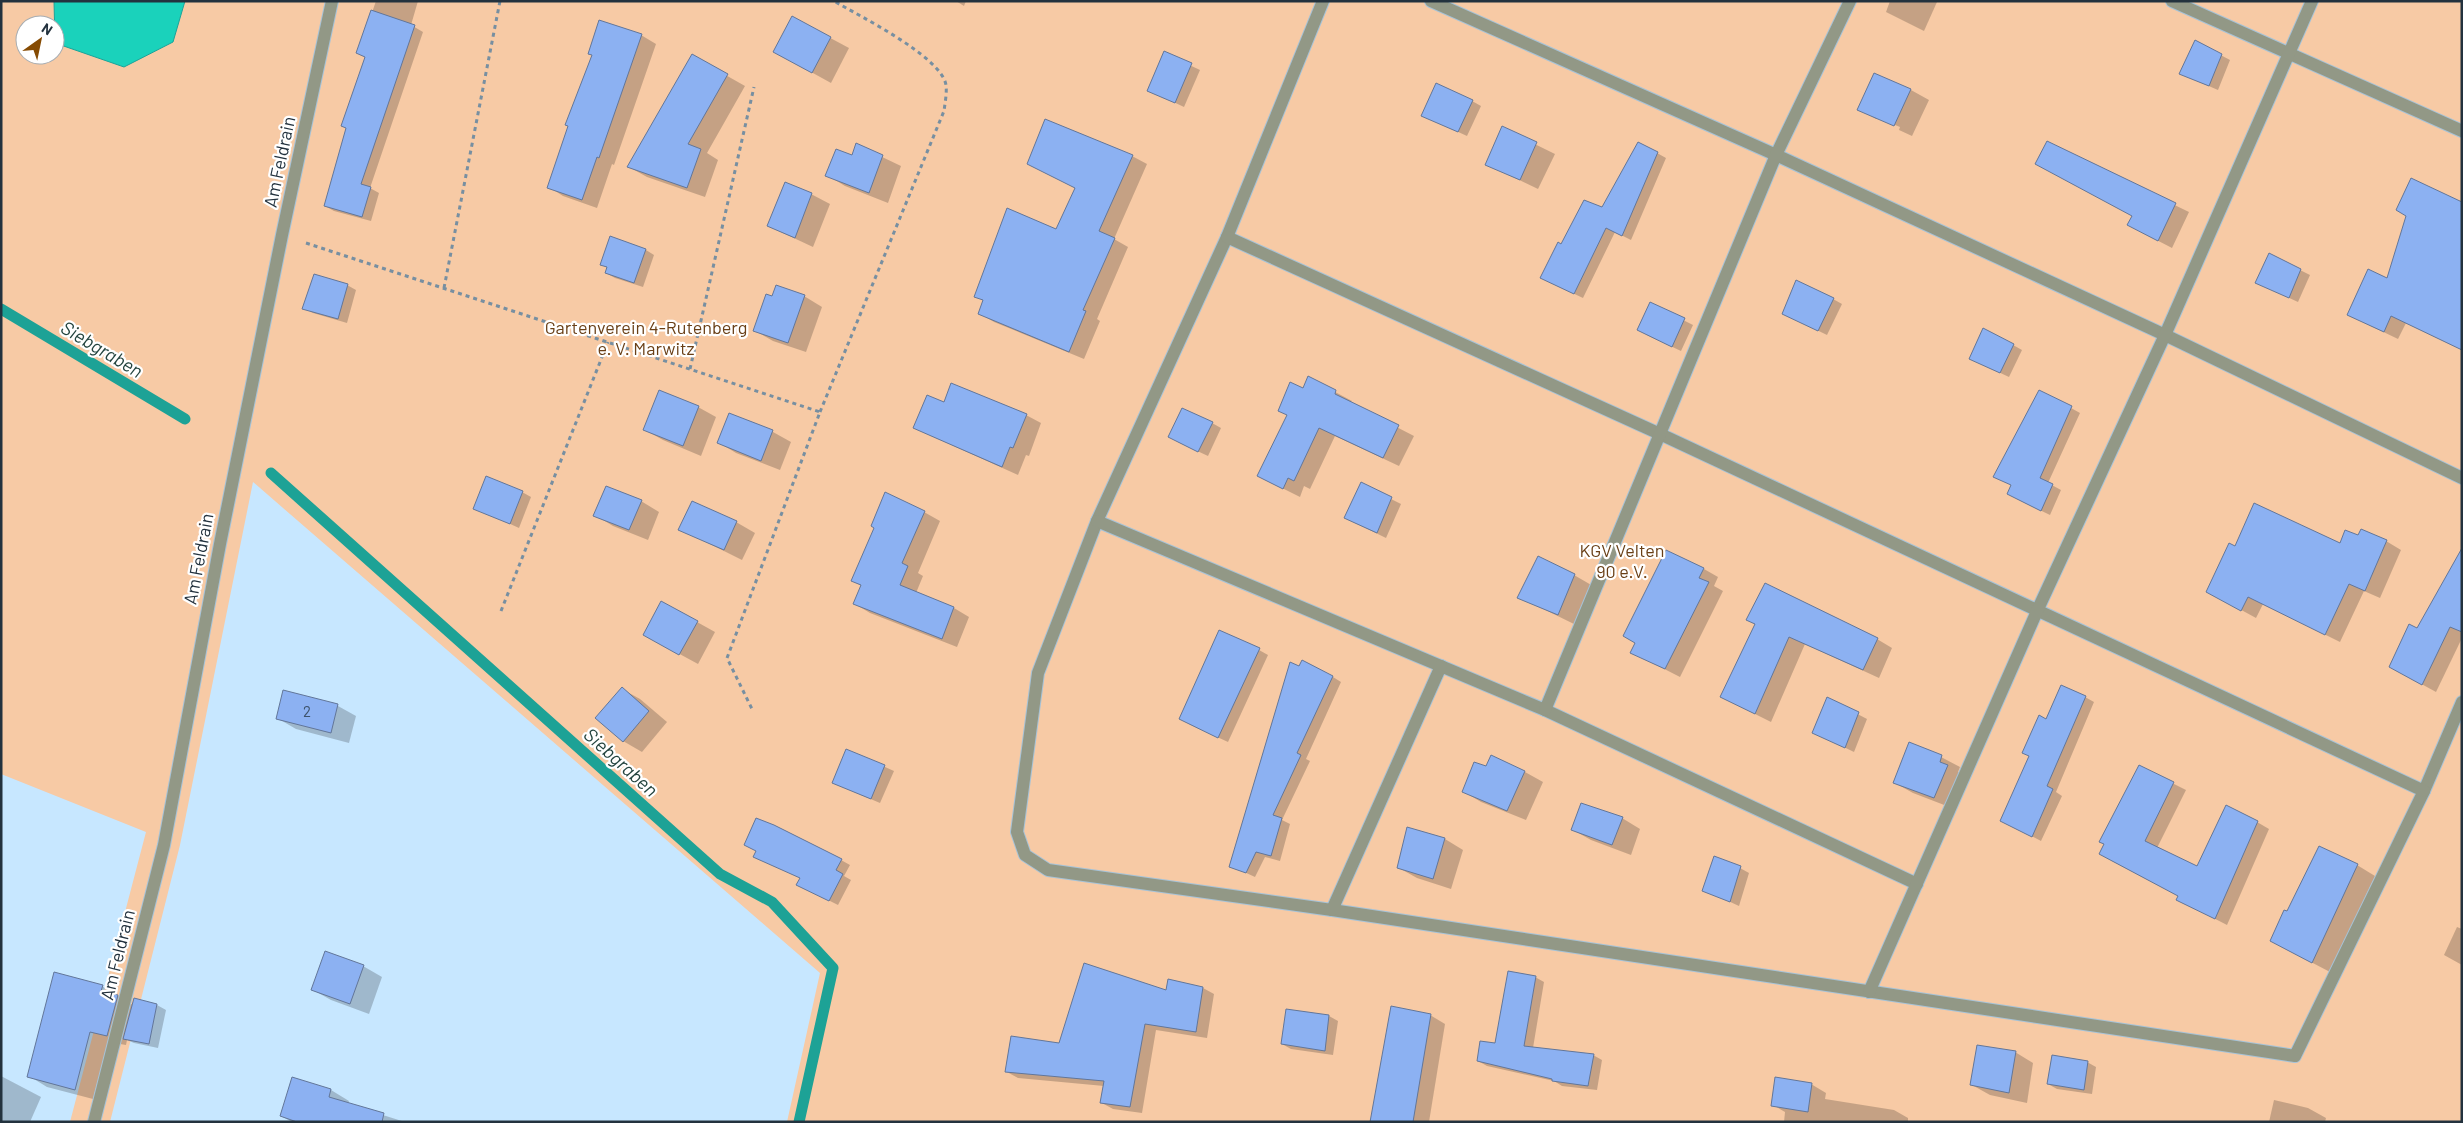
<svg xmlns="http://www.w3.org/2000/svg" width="2463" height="1123" font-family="Barlow,sans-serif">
<rect width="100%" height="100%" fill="#c7e7ff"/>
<polygon fill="#f7caa5" points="1,1 54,1 55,25 25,25 25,55 55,55 55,43 124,67 173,42 185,1 2462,1 2462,1122 787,1122 820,973 253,482 180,845 110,1122 70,1122 146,832 1,774"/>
<polygon fill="#1ad2bb" stroke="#1da296" points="54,1 185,1 173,42 124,67 55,43"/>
<g fill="#0003">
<polygon points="376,1 418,1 411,25 423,32 370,188 379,193 371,221 334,211 325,206 366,58 358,53"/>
<polygon points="956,1 966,1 964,6"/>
<polygon points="1890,1 1935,1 1937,2 1924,31 1886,12"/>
<polygon points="793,18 849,48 831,83 793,62"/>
<polygon points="641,35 656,44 614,165 612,164 597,208 563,196 549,187"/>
<polygon points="2196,42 2230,60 2218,90 2190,78"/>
<polygon points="1164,53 1200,70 1184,107 1148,90"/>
<polygon points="692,56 745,86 707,153 718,160 705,197 647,177 629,167"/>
<polygon points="1911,90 1929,100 1912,136 1899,130 1900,127 1876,117 1876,119 1859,109"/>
<polygon points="1472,101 1481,106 1467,136 1432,120"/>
<polygon points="1502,128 1555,154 1538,189 1486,164"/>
<polygon points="2047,143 2189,212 2172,248 2143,233 2133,216"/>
<polygon points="857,145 901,166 888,203 845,186 827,175 853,156"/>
<polygon points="1657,153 1666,158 1631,240 1615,232 1583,298 1551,283 1562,246 1603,209"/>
<polygon points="1132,156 1147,164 1114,239 1128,247 1097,319 1100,321 1084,359 994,322 979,313 984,301 976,296 1057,230"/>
<polygon points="811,194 830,204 813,247 768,226"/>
<polygon points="2462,247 2462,350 2406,323 2398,339 2348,315 2388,280"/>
<polygon points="646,250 654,255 643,287 615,278 606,273 608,268 601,264"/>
<polygon points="2270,255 2310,275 2298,302 2257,283"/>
<polygon points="347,285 356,290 347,323 313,313 304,308"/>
<polygon points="804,296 822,307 806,352 773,341 754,330 773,298"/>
<polygon points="1833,299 1842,304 1827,335 1792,318"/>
<polygon points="1651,304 1693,325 1681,351 1647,335"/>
<polygon points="2013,345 2022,350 2009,377 1979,363"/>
<polygon points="1309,378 1352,401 1350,403 1414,436 1399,466 1335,436 1310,489 1304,486 1300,497 1258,476"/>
<polygon points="944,404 1026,415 1041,423 1029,456 1026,455 1018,475 914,428"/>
<polygon points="698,407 716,417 701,456 663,440 645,430"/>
<polygon points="2071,408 2080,413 2048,483 2061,490 2050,515 2017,499"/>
<polygon points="729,415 773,432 791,442 780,470 736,453 718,442"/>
<polygon points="1212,423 1221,428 1208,456 1178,442"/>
<polygon points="1361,484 1401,504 1386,538 1345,518"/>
<polygon points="522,492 531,497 519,528 474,508"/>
<polygon points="641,501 659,512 648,540 613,526 595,515"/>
<polygon points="924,512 940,521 918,573 923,576 916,593 954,608 969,617 957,647 870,613 855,604 862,586 852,581"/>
<polygon points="736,522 755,533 742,560 680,529"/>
<polygon points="2358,537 2386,541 2401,550 2380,598 2364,591 2340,642 2263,604 2256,618 2223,600 2236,548 2340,544"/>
<polygon points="2462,565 2462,638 2436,692 2405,675 2417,630"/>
<polygon points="1704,569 1718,577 1714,586 1723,591 1680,677 1631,652"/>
<polygon points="1574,575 1593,586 1576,625 1519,597"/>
<polygon points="1747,620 1877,639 1892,648 1879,678 1805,644 1771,722 1721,697 1756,625"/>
<polygon points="697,622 715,632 698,664 663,645"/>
<polygon points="1259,650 1268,655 1228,742 1189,724"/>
<polygon points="1300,668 1333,677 1341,682 1306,759 1310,761 1282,820 1290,824 1280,861 1265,857 1255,877 1231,866"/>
<polygon points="622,689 640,699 667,722 642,752 623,741"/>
<polygon points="284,692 338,706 356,716 349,743 296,729 277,718"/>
<polygon points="2085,697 2094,702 2056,792 2062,796 2041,841 2010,825 2046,720"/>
<polygon points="1827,698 1867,719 1854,752 1823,737"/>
<polygon points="847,750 894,771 880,803 833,783"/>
<polygon points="1941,757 1960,767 1958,772 1966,777 1952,808 1913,793 1895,783"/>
<polygon points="2140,767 2186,790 2157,848 2198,868 2257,822 2269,829 2227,925 2190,906 2179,896 2112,861"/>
<polygon points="1525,772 1543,782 1526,820 1481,802 1463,791"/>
<polygon points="1622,818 1640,829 1631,855 1591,840 1573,830"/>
<polygon points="1408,828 1445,839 1463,850 1451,889 1417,878 1399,868"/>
<polygon points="757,851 841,860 850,865 844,876 851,880 838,905 806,889 801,878"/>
<polygon points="2357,865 2375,876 2330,972 2271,941 2287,913"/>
<polygon points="1740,868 1749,873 1739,906 1704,890"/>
<polygon points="2457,927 2462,929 2462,965 2444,955"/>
<polygon points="363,966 382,977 369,1014 331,1000 313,990"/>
<polygon points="1535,977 1544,982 1533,1048 1593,1055 1602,1060 1597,1090 1562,1086 1554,1081 1487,1066 1478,1061 1496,1044"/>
<polygon points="102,986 133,1005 135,1000 157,1005 166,1010 158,1048 134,1043 127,1040 126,1045 108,1042 93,1099 47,1087 29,1076"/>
<polygon points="1203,988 1214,994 1207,1038 1156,1030 1142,1113 1113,1109 1102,1103 1104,1086 1018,1078 1007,1072 1167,991"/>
<polygon points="1430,1015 1445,1024 1429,1122 1374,1122"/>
<polygon points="1329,1016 1338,1021 1333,1055 1291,1049 1282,1044"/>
<polygon points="2015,1052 2033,1063 2027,1103 1990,1095 1972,1085"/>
<polygon points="2087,1062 2096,1067 2092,1094 2057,1089 2048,1084"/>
<polygon points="1,1076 41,1097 30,1122 1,1122"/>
<polygon points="293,1078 331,1090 349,1101 348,1104 405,1122 292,1122 281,1116"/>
<polygon points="1811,1084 1826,1093 1825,1099 1894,1110 1908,1118 1908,1122 1784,1122 1785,1112 1773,1105"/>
<polygon points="2274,1100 2308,1108 2326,1118 2325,1122 2269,1122"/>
</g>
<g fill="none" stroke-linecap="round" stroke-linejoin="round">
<g stroke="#1da296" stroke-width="11">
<polyline points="1,309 185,419"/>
<polyline points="271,473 720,874 772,902 833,968 799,1122"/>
</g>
</g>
<g fill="#8cb1f2" stroke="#627699">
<polygon points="371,10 415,25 361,184 371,187 362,217 324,206 346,128 341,126 365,57 356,53"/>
<polygon points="792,16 831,37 812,73 773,52"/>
<polygon points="599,20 642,34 599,158 597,157 582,200 547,188 568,126 565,125 592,55 588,54"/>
<polygon points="2195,40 2222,54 2209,86 2179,74"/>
<polygon points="1164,51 1192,63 1175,103 1147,91"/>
<polygon points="692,54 728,74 688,144 701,149 687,188 627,167"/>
<polygon points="1874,73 1911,89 1894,126 1857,110"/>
<polygon points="1436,83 1473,100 1458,132 1421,116"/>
<polygon points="1045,119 1133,155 1099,231 1115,238 1083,310 1086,311 1069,352 978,314 983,300 974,297 1007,208 1056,229 1075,188 1027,164"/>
<polygon points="1502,126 1537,142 1520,180 1485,165"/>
<polygon points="2047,141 2176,203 2158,241 2127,225 2132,216 2035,164"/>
<polygon points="1638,142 1658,152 1622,236 1606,228 1574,294 1540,278 1558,242 1561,244 1584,200 1602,207"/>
<polygon points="856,143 883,155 869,193 825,176 836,149 852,155"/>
<polygon points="2411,178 2462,202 2462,350 2391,316 2384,332 2347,315 2368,269 2387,278 2406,216 2396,210"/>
<polygon points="785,182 812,193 795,238 767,226"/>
<polygon points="610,236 646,249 634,283 605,273 607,267 600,265"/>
<polygon points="2269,253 2301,269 2289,298 2255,283"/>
<polygon points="314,274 348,284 338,319 302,309"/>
<polygon points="1796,280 1834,298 1818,331 1782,314"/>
<polygon points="776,285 805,295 788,343 753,331 766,294 772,296"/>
<polygon points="1650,302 1685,318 1672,347 1637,330"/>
<polygon points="1983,328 2014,344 2000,373 1969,359"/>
<polygon points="1308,376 1336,390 1335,394 1399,425 1383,458 1319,428 1294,481 1288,478 1283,489 1257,476 1287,415 1278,411 1290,382 1303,388"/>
<polygon points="951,383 1027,414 1013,448 1010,447 1002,467 913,428 927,395 944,402"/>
<polygon points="659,390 699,406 683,446 643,430"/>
<polygon points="2039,390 2072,406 2040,478 2053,484 2041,511 2007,494 2011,485 1993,477"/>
<polygon points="1182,408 1213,422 1198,452 1168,437"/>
<polygon points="729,413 773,430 761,461 717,443"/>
<polygon points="486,476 523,491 510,524 473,509"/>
<polygon points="1361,482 1392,497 1377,533 1344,518"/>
<polygon points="606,486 642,500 629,530 593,516"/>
<polygon points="885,492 925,511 902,563 908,566 900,585 954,607 942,639 853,604 861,585 851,581 874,528 871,526"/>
<polygon points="692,501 737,521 724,550 678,530"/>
<polygon points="2254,503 2340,543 2345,530 2358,535 2361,529 2387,540 2365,591 2349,584 2325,635 2248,597 2241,611 2206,592 2229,543 2235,546"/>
<polygon points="2462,548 2462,632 2450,627 2422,685 2389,667 2409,624 2417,628"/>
<polygon points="1666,550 1704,568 1699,578 1709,582 1665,669 1630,653 1635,643 1623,636"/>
<polygon points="1538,556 1575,574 1558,615 1517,598"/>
<polygon points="1765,583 1878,638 1863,670 1789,637 1755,714 1720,697 1755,624 1746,620"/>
<polygon points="661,601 698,621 679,655 643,635"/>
<polygon points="1219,630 1260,648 1218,738 1179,719"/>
<polygon points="1302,660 1333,676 1297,753 1301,755 1273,815 1282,818 1271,856 1256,852 1246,873 1229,867 1290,662 1299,666"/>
<polygon points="2061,685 2086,696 2047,786 2053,789 2032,837 2000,821 2029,756 2022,753 2039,715 2046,719"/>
<polygon points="622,687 649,711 623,742 595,718"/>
<polygon points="283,690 338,704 331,733 276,719"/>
<polygon points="1827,697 1859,712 1845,748 1812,733"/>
<polygon points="1909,742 1942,755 1940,762 1948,765 1934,798 1893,783"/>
<polygon points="846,749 885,765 871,799 832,783"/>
<polygon points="1491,755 1525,771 1507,811 1462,792 1474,762 1486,766"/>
<polygon points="2139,765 2174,782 2145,841 2197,866 2226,805 2258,821 2215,919 2176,900 2178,896 2099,854 2104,844 2099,842"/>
<polygon points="1581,803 1623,817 1612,845 1571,830"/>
<polygon points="756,818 774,825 842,859 836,870 843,874 829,901 796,885 800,878 753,857 756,851 744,845"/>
<polygon points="1407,827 1445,838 1433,879 1397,868"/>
<polygon points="2319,846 2358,864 2312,963 2270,941 2284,910 2287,911"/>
<polygon points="1714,856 1741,866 1730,902 1702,891"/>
<polygon points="325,951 364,965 350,1004 311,990"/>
<polygon points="1084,963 1166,990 1168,979 1203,987 1196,1032 1145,1024 1130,1107 1100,1103 1104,1081 1005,1072 1011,1036 1059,1043"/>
<polygon points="1508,971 1536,976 1524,1046 1594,1054 1588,1086 1552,1081 1552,1079 1477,1061 1480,1041 1495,1043"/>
<polygon points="54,972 103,985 101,991 118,995 107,1036 90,1032 75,1090 27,1077"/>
<polygon points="134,998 157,1004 149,1044 123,1039"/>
<polygon points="1391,1006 1431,1014 1413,1122 1370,1122"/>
<polygon points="1286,1009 1329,1015 1325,1051 1281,1044"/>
<polygon points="1977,1045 2016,1051 2009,1093 1970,1085"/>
<polygon points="2052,1055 2088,1061 2084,1090 2047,1084"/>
<polygon points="292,1077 331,1089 329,1097 384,1113 382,1122 297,1122 280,1116"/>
<polygon points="1775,1077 1812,1083 1808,1112 1771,1106"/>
</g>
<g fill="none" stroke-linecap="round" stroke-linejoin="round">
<defs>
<g id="lane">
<polyline points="1323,1 1227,237 1097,521 1038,673 1017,832 1025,855 1048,870 1332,910 2295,1056 2424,791 2462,702"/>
<polyline points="1431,1 1776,155 2165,335 2462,478"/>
<polyline points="2172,1 2462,131"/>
<polyline points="1227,237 1660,434 2424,791"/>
<polyline points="1097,521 1545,710 1917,884"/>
<polyline points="1545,710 1776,155 1850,1"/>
<polyline points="1332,910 1441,666"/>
<polyline points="1869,992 2038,609 2165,335 2312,1"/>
</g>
<polyline id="street" points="94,1122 164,845 220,544 282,235 332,1"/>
</defs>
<use href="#lane" stroke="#a6c3d8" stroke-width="14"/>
<use href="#street" stroke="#a6c3d8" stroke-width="14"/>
<g stroke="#778fa1" stroke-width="3" stroke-dasharray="4 4" stroke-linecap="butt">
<polyline points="306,243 820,412 727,658 753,711"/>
<polyline points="444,288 500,1"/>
<polyline points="690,369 754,87"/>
<path d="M820 412 944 111C945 103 947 93 946 85 941 56 859 16 834 1"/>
<polyline points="501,611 608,342"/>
</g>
<use href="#lane" stroke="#929886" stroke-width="12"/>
<use href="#street" stroke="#929886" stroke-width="12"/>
</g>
<g text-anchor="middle" stroke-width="4.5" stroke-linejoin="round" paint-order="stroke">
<g font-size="15" fill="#3d526b">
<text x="307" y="717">2</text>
</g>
<g font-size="18" fill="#23323e" stroke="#fff">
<text transform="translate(280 162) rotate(-78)" y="6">Am Feldrain</text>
<text transform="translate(199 559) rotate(-79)" y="6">Am Feldrain</text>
<text transform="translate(118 955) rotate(-76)" y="6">Am Feldrain</text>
</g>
<g font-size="18" fill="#693f16" stroke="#fff">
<text x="646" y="334">Gartenverein 4-Rutenberg<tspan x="646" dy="21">e. V. Marwitz</tspan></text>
<text x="1622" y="557">KGV Velten<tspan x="1622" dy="21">90 e.V.</tspan></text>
</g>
<g font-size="19" font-style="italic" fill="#24443f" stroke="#fff">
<text transform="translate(102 349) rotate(31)" y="7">Siebgraben</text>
<text transform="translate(621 762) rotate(42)" y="7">Siebgraben</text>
</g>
</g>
<rect width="2463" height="1123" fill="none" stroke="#23323e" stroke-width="5"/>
<g transform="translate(40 40) rotate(33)"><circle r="24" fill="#ffffff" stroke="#a7adb2"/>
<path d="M0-4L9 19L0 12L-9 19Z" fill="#864b03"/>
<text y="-8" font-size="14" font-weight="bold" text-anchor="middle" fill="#23323e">N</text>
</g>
</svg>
